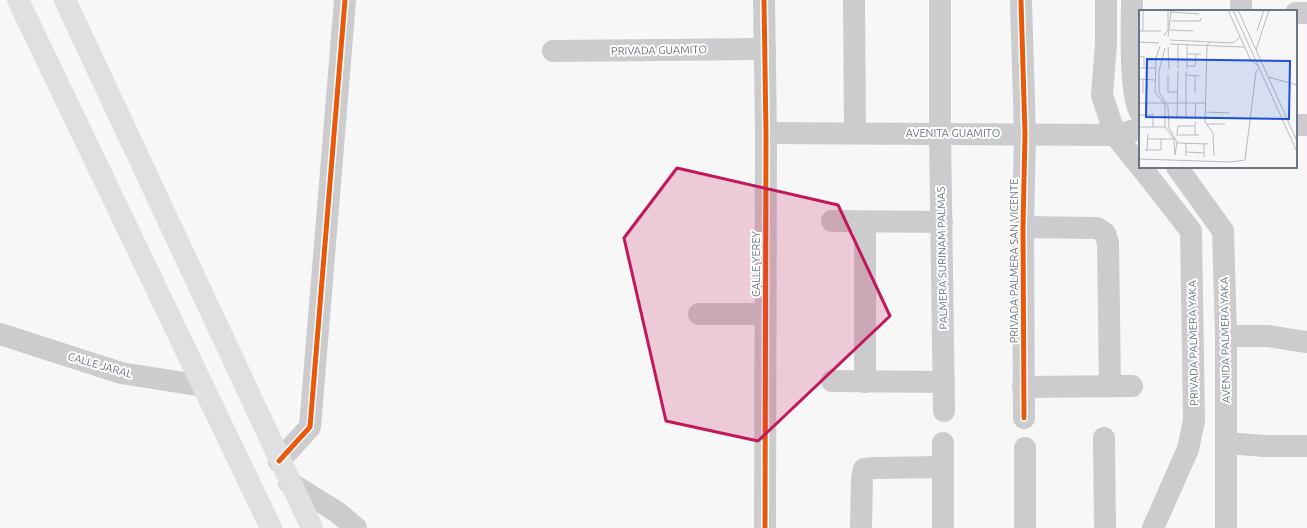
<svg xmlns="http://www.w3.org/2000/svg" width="1307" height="528" font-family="Ubuntu,sans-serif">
<rect width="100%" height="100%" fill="#f7f7f7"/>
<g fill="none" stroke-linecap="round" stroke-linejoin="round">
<g stroke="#ccccce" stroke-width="22">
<polyline points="764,0 766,133 765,528"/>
<polyline points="854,0 855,133"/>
<polyline points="940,0 940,133 944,411"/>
<polyline points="1106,0 1106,43 1102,95 1115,135 1140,166"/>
<path d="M1132 0C1132 26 1129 91 1140 112"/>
<polyline points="1021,1 1025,134 1023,227 1024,418"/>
<polyline points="1241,11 1241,0"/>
<polyline points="1296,13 1307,13"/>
<polyline points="553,51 765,49"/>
<polyline points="1296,125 1307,125"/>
<polyline points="766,133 1115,135 1140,129"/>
<polyline points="1141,167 1191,231 1194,421 1188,449 1153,528"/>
<polyline points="1177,167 1223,231 1226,336 1226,528"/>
<polyline points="832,221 942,222"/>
<polyline points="865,222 865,382"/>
<polyline points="1023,227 1097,228 1105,233 1108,243 1110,386"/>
<polyline points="699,314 765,314"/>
<polyline points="0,334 121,373 203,386"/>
<polyline points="1226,336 1267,336 1307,342"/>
<polyline points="832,381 944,382"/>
<polyline points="1023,387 1132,386"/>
<polyline points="1104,438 1105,528"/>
<polyline points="943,443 943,528"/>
<polyline points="1226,443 1265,446 1307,446"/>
<polyline points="279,461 310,427 345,0"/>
<polyline points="289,482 337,512 356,528"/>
<polyline points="861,528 862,478 864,469 875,468 943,467"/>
<polyline points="1025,528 1025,448"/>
</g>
<g stroke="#e0e0e1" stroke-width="22">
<polyline points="18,0 271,528"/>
<polyline points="65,0 312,528"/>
</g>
<defs>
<g id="cycleway">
<polyline points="764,0 766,133 765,528"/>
<polyline points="1021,1 1025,134 1023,227 1024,418"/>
<polyline points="279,461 310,427 345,0"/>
</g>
</defs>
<use href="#cycleway" stroke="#fff" stroke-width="8"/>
<use href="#cycleway" stroke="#e8590c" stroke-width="5"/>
</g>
<path fill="#c2185b" fill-opacity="0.2" stroke="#c2185b" stroke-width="3" stroke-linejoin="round" d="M677 168 838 205 890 316 758 441 666 421 624 238Z"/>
<g text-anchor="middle" stroke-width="4" stroke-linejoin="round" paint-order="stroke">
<g font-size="11" fill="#697686" stroke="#fff">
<text transform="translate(659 50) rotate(-1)" y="4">PRIVADA GUAMITO</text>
<text x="953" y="137">AVENITA GUAMITO</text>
<text transform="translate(942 258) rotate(-91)" y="4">PALMERA SURINAM PALMAS</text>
<text transform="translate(1014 261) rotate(-90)" y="4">PRIVADA PALMERA SAN VICENTE</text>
<text transform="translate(756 264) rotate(-90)" y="4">CALLE YEREY</text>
<text transform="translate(1225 340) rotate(-91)" y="4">AVENIDA PALMERA YAKA</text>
<text transform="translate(1193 343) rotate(-91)" y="4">PRIVADA PALMERA YAKA</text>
<text transform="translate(100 365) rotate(16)" y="4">CALLE JARAL</text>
</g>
</g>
<g transform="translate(1139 10)">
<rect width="158" height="158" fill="#f7f7f7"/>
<path fill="none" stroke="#b6bbc3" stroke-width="1" d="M89 0 111 49 119 56M94 0 158 142M99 0 158 131M32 2 60 4M32 11H61L62 8M31 20 54 21M0 21H22M4 21V0M118 21 125 0M25 26 29 20V0M29 27 32 1M31 30 94 33 101 27M0 32 20 33M71 32 68 35 66 112 74 123 75 146M31 34 105 37M21 36 17 48 16 82 26 95V117L35 129 36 145M29 37 30 59M26 38 20 61V82L29 97 30 118 38 132 36 145M117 40 130 0M48 44H62M0 46 5 47V58M48 56H56L57 44M0 58H17M39 58V34M48 59V35M29 65V82H38M47 65 60 66M129 67 158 75M0 69 16 70M4 83V69M56 83V66M0 93H66M66 102 90 103M0 105H14M38 107 39 61M47 109V62M56 109 57 93M56 112V125M67 114H86M0 117H26M14 117V103M38 124 39 116H56M37 125H60M9 129H35M38 133 69 134M65 134V147M6 140H22V129M8 140 9 124M47 142 65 143M47 146V133M0 149 92 152 106 150 117 62 120 58"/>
<path fill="#1d4ed8" fill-opacity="0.15" stroke="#1d4ed8" stroke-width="2" d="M8 49 151 51 150 109 7 107Z"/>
<rect width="158" height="158" fill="none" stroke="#697686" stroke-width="2"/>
</g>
</svg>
